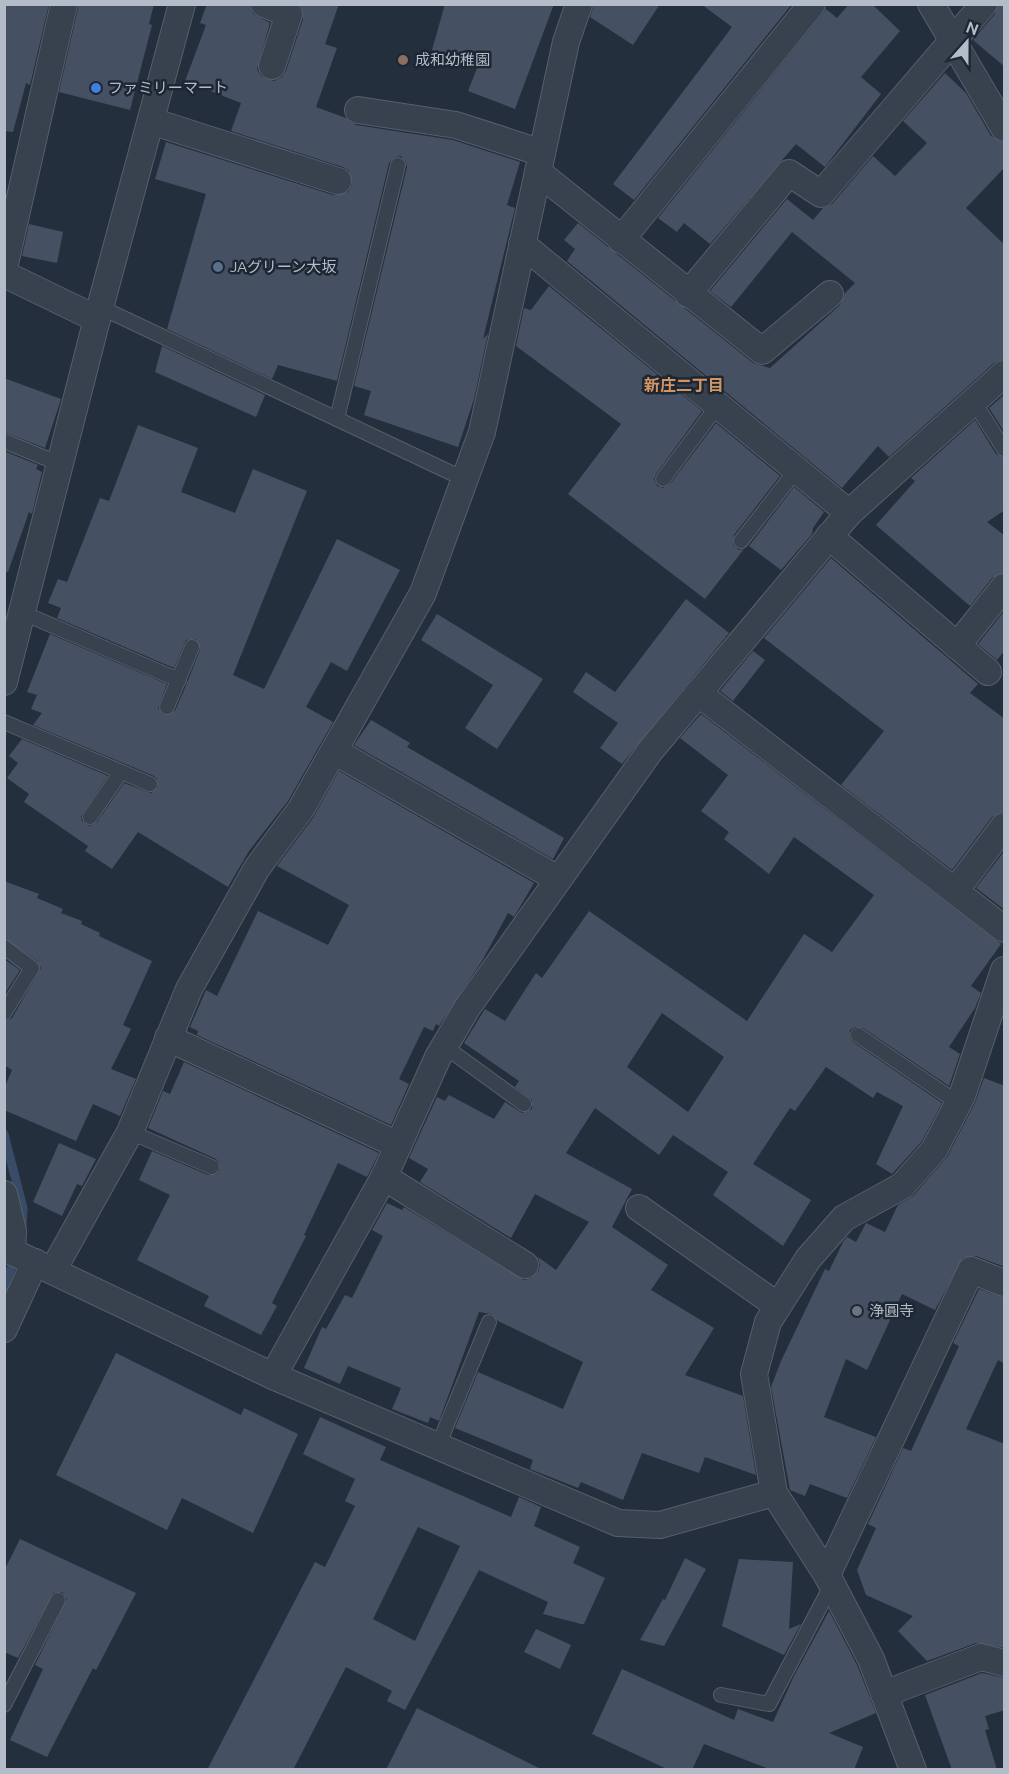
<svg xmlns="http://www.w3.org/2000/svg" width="1009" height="1774" font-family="Ubuntu,'Noto Sans JP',sans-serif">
<rect width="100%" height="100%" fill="#242f3e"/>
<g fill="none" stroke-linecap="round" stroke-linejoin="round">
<g stroke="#394c67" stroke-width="9">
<polyline points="4,1134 23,1208 22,1226"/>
<polyline points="4,1288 15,1257"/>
</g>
</g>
<g fill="#455162" fill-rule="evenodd">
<polygon points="4,4 49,4 30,85 26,83 13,132 4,131"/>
<polygon points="79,4 154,4 149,24 152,25 130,110 59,92"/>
<polygon points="207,4 249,4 253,14 270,23 257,69 261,76 274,81 282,77 286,71 303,19 301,4 339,4 325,44 337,48 316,107 346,118 356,125 453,140 520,162 507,205 515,208 483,339 488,334 474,399 458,447 364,415 371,391 354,386 407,167 406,162 401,156 395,157 389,163 337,381 278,365 272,379 167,329 206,194 155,179 166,142 333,195 348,192 352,185 349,171 343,167 231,131 241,103 185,81 206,25 200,23"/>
<polygon points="445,4 554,4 515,109 468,91 479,63 432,50"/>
<polygon points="594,4 660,4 633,45 590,17"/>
<polygon points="701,4 792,4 634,200 613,184 732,27"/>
<polygon points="849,4 872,4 900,31 861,77 881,94 825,167 796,144 710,244 684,223 677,232 658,218 826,9 837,18"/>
<polygon points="999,4 1005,4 1005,67 973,40 995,14"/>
<polygon points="945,73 966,93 991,136 1005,143 1005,167 966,208 1005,245 1005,359 994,363 889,457 878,446 842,488 567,261 575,249 564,240 578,223 753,363 770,368 840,305 845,293 855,283 792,232 731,307 710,291 787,199 813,220 823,208 832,204 873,156 895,176 927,143 903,121"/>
<polygon points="29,224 63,232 57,263 22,256"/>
<polygon points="549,286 702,411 656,474 654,479 657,486 663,488 670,484 716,423 780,476 734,535 733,545 739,550 744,549 705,599 568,494 621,424 516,346 524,308 531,310"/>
<polygon points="162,346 265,395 256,417 155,372"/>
<polygon points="4,378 61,399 45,448 4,432"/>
<polygon points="1005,394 1005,433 989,408"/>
<polygon points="975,420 996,454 1005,458 1005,510 987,522 1005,536 1005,572 992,578 970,606 876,525 915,481 911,478"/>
<polygon points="138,425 198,448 181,492 235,513 253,469 307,491 233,675 264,689 337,539 400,570 347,671 331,662 306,707 333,722 288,801 249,851 228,887 138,832 112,869 85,851 88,846 24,802 29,794 7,778 18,763 9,756 22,739 108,776 81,816 82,821 90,826 97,822 124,783 151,793 158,787 157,779 154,776 33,725 42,713 31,709 37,695 27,692 50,634 167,684 158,708 164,715 175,711 187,683 200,650 196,639 186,640 174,668 57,618 61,608 48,603 58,579 67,582 100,498 109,501"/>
<polygon points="4,451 38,465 36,469 42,472 32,514 29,512 8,572 4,571"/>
<polygon points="794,487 824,512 813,528 812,534 781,570 749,546"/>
<polygon points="831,558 978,684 970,693 1005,719 1005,811 992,817 952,870 841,785 884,731 764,638"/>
<polygon points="686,599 729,633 622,764 600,748 618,723 573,692 586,672 615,692"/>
<polygon points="1005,610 1005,650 997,660 978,644"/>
<polygon points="437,614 543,679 497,749 465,728 493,685 421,640"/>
<polygon points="753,651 765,660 733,701 720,691"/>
<path d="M701 714 1001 944 971 986 981 993 975 1008 949 1047 960 1054 949 1086 863 1028 855 1027 850 1030V1038L853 1042 942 1103 922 1141 892 1174 876 1164 903 1106 877 1092 873 1098 826 1067 795 1111 790 1108 753 1164 811 1200 783 1246 713 1195 728 1172 673 1135 659 1155 595 1108 566 1153 632 1189 612 1227 668 1265 651 1290 714 1328 685 1375 743 1396 756 1475 705 1457 699 1473 642 1453 623 1500 581 1482 578 1488 530 1469 533 1460 455 1428 478 1372 563 1409 583 1362 498 1321 492 1314 479 1312 439 1421 430 1417 428 1423 392 1409 401 1388 348 1366 340 1384 304 1368 322 1327 326 1329 345 1295 352 1298 383 1236 372 1230 387 1203 402 1210 404 1207 524 1280 531 1278 538 1272 540 1265 538 1257 556 1270 589 1222 535 1194 511 1238 420 1182 428 1169 409 1158 437 1097 445 1101 449 1095 494 1119 505 1102 522 1113 532 1109V1100L515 1087 519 1081 464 1043 485 1009 505 1021 536 973 542 978 589 911 747 1021 804 934 832 952 874 895 794 837 769 874 724 839 729 832 701 811 728 775 680 738ZM662 1013 724 1057 688 1112 627 1067Z"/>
<polygon points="371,720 410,743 407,747 564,838 553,859 354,745"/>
<polygon points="339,771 534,883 514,917 508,913 482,961 439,1026 436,1024 433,1031 424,1027 399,1079 409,1084 391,1125 197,1035 198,1031 190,1027 206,990 217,996 258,911 328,945 349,905 277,866 313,818"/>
<polygon points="1005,850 1005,910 976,888"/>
<polygon points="4,881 39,894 37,898 63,909 61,913 82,921 81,924 100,933 99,936 152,961 123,1025 131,1029 111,1069 136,1079 120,1116 93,1104 76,1141 4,1110 4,1089 12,1070 4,1065 4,1022 12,1018 41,968 37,961 4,938"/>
<polygon points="4,959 20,970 4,995"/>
<polygon points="184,1062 379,1153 367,1177 338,1163 304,1235 306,1236 272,1303 277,1306 261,1335 204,1306 209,1296 137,1260 170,1195 139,1180 152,1151 208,1175 217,1174 220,1170 219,1162 216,1159 148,1128 163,1091 170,1094"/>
<polygon points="984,1078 1005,1086 1005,1267 976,1256 963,1258 935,1310 902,1294 867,1370 846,1359 824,1417 876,1437 847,1498 810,1484 805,1496 790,1490 771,1387 781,1361 825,1269 829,1271 843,1242 847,1237 856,1242 866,1223 885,1232 898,1205 913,1196 947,1157 975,1103"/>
<polygon points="59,1143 96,1159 82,1186 77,1184 62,1216 33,1202"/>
<polygon points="979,1289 1005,1298 1005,1364 998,1360 966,1429 1005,1444 1005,1648 976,1643 927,1661 898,1631 913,1616 866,1595 857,1570 876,1528 868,1524 903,1448 911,1451 959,1346 953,1343"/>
<polygon points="116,1353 241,1415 244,1408 298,1434 253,1533 182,1498 167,1530 56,1475"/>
<path d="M320 1417 386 1447 380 1460 511 1517 519 1497 541 1507 534 1526 580 1547 573 1563 605 1578 584 1624H581L543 1614 548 1602 479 1570 405 1710 387 1701 392 1691 346 1667 293 1770H207L315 1562 325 1567 355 1506 345 1501 355 1479 303 1454ZM418 1527 460 1546 415 1641 373 1619Z"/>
<polygon points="20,1539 136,1593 96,1670 93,1668 47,1757 10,1740 43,1669 35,1665 67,1599 62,1592 53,1593 18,1658 4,1652 4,1571"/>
<polygon points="685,1558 706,1569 664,1646 640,1640 663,1599 665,1600"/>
<polygon points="739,1559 793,1562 789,1629 801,1624 784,1655 722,1626"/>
<polygon points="829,1611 857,1665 876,1713 829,1733 863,1747 854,1770 772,1770 704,1744 692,1770 669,1770 592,1734 622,1669 734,1720 738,1709 773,1722 794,1676"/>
<polygon points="536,1629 571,1645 560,1669 524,1652"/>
<polygon points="982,1673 1005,1678 1005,1710 985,1716 989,1729 985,1730 997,1770 952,1770 925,1695"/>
<polygon points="417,1708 543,1770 386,1770"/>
</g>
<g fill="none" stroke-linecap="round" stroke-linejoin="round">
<defs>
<g id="lane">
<polyline points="102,308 464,479"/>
<polyline points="974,402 1004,449"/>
<polyline points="337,419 398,165"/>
<polyline points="4,441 60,464"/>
<polyline points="663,479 718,405"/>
<polyline points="741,541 797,469"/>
<polyline points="23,613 179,680"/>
<polyline points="167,707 192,647"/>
<polyline points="4,722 150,784"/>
<polyline points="90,817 121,772"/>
<polyline points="4,947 32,968 4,1013"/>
<polyline points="858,1035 958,1103"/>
<polyline points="444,1046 524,1104"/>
<polyline points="130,1132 212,1167"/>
<polyline points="438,1446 489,1322"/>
<polyline points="721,1695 769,1704 832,1584"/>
<polyline points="4,1705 58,1600"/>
</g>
<g id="street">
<polyline points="264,4 289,14 272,66"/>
<polyline points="931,4 1004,128"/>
<polyline points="358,110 456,125 542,153"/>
<polyline points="151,121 338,181"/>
<polyline points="538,172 762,351 830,294"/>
<polyline points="621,240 812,4"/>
<polyline points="522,244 849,513"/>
<polyline points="4,268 64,4"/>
<polyline points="4,274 97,319"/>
<polyline points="688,294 789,173 821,194 984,4"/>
<polyline points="829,536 988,672"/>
<polyline points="957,646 1004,587"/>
<polyline points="4,682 97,319 182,4"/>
<polyline points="698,693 1004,929"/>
<polyline points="334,751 558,879"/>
<polyline points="955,891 1004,826"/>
<polyline points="168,1038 398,1145"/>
<polyline points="384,1177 525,1265"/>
<polyline points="4,1194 13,1231 12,1251"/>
<polyline points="639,1208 778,1306"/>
<polyline points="4,1248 273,1376 618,1523 660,1525 774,1493"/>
<polyline points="53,1270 130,1132 189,989 257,868 301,809 423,593 482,432 566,42 579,4"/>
<polyline points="4,1329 35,1262"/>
<polyline points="273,1376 384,1177 438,1057 467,1008 650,751 849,513 1004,374"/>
<polyline points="827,1575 971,1270 1004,1283"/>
<polyline points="884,1694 981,1657 1004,1663"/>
<polyline points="913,1770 871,1659 827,1575 774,1493 754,1374 768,1322 808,1259 844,1218 902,1186 934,1150 962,1096 1004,970"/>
</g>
</defs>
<use href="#lane" stroke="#565f6c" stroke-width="16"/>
<use href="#street" stroke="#565f6c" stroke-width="28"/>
<use href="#lane" stroke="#38414e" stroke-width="14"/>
<use href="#street" stroke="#38414e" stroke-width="26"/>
</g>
<circle fill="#8d6e63" stroke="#1d2633" stroke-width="2" cx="403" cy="60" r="6"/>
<circle fill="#3f7fe0" stroke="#1d2633" stroke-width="2" cx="96" cy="88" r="6"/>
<circle fill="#5c6f8a" stroke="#1d2633" stroke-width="2" cx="218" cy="267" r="6"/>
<circle fill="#6b7280" stroke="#1d2633" stroke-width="2" cx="857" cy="1311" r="6"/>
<g text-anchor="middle" stroke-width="5" stroke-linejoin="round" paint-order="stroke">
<g font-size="15" fill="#b4bcc9" stroke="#1d2633" text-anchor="start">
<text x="415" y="65">成和幼稚園</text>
<text x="108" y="93">ファミリーマート</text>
<text x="230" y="272">JAグリーン大坂</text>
<text x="869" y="1316">浄圓寺</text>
</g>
<g font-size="16" font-weight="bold" fill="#d59563" stroke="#1d2633">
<text x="684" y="391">新庄二丁目</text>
</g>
</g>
<rect width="1009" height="1774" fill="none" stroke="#b4bcc9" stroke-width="12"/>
<g transform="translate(967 42) rotate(21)" stroke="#1d2633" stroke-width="4.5" paint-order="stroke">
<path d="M0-4.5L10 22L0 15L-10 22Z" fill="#b4bcc9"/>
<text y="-9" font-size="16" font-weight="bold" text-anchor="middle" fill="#b4bcc9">N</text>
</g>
</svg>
